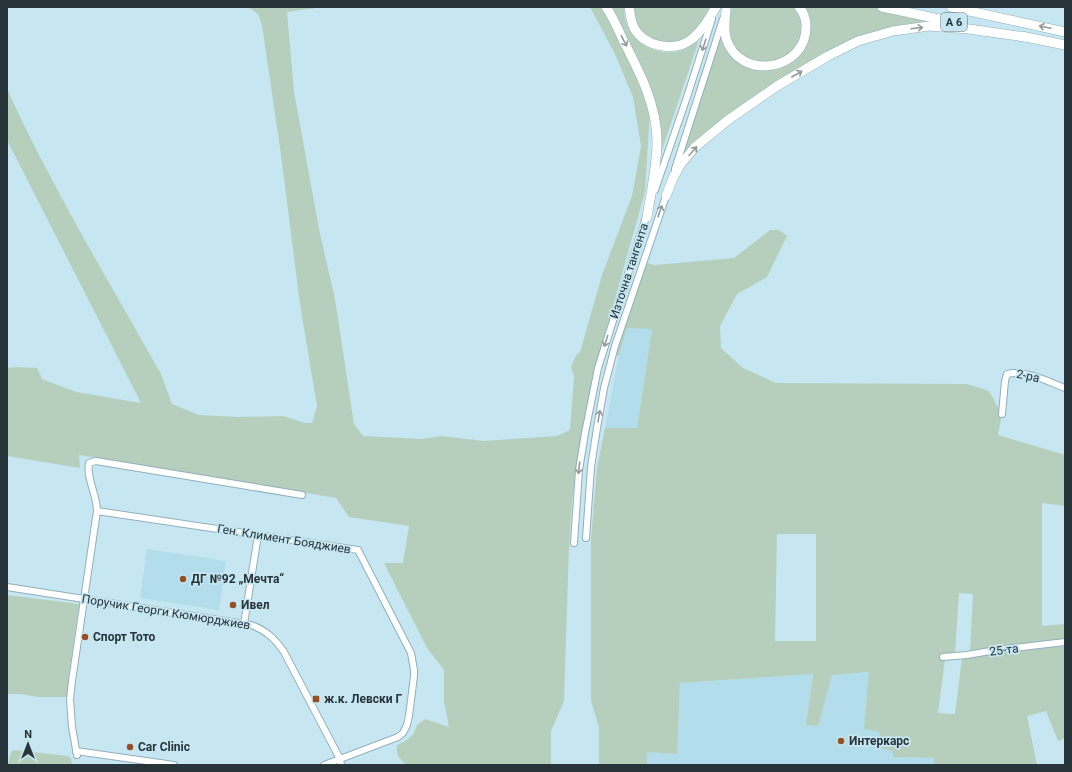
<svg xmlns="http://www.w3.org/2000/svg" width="1072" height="772" font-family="Roboto,sans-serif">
<rect width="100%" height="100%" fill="#c6e7f2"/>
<g fill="#b3ddeb">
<polygon points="626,327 652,329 637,428 605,428 619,355"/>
<polygon points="147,549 226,561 219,610 140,598"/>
<polygon points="870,672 880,732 893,751 893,757 934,758 933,765 647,765 647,752 677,754 680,683 813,674 806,725 818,726 832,675"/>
</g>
<g fill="#b6cfbc" fill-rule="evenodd">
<path d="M248 7H323L287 12 294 92 319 229 335 299 354 424 363 436 421 439 441 436 484 441 557 436 570 430 574 377 571 367 576 355 580 352 602 275 632 196 641 146 633 97 614 52 590 7H603L638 75 650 110 645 192 591 384 578 455 572 501 569 547 564 701 551 731V765H406C399 758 396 755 397 745L407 740 414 733 417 725 425 719 449 727 444 702V670L427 648 384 563H403L409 526 349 517 336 498 79 455 80 468 7 456V368L17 367 37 368 42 379 76 392 141 403 7 140V89C52 187 108 280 161 374L172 404 199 415 238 417 283 416 305 423H312L317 406 300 304 281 155 262 25 258 14Z"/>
<path d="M612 7H624C624 11 624 15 625 19 631 41 652 55 675 52 684 51 692 45 699 40L659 159 658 117 654 99 636 57Z"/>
<polygon points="631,7 710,7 703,22 691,38 670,45 650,41 636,27"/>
<path d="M732 7H796L804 24 802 40 794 52 782 60 755 63C750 60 736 52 733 48 725 38 728 18 732 7Z"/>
<polygon points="802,7 872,7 962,26 888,29 784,79 679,162 723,26 733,56 749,68 775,70 799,55 809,37"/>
<path d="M770 230H779L787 236 767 277 737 294 720 326 721 348 743 368 776 383 967 384 989 391 1002 414 998 435 1065 455V506L1042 503V626L1065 624V642L970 652 973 594 959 593 955 653 945 659 938 713 955 714 962 658 1000 652 1065 646V738L1058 741 1046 711 1027 716 1037 765H933L934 758 893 757V751L878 748 880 732 864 729 869 672 832 675 818 726 806 725 813 674 680 683 677 754 647 752V765H599V727L591 701V538L597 468 605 428H637L652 329 627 328 619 355H615L647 263 655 265 734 258ZM777 534H816V641H775Z"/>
<polygon points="7,595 79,604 68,681 67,697 38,697 20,694 7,694"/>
<polygon points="14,750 68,756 71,758 72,765 8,765 11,752"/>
</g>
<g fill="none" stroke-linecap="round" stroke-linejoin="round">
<defs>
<g id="minor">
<polyline points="675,169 723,19"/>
<polyline points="655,190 687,97 712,19"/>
<path d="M1002 414 1005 381 1007 374C1024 369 1049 382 1065 388"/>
<polyline points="97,511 358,550 411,653 414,670 414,676 409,716 407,725 403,733 398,737 324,765"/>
<polyline points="586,538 591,467 597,428 604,388 615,346 667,193"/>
<polyline points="574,543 579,470 585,433 598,368 647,214"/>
<path d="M7 587 251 625C266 630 275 639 284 652L340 759 341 765"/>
<polyline points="244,624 258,535"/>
<polyline points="943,657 967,655 996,650 1065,642"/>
<polyline points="76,751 174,765"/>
<path d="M77 755 72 727 70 699 72 681 97 511C97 494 86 479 89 463L96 461 302 495"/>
</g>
<g id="highway">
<path d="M606 7C613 17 618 29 623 40 639 71 657 105 657 141 657 167 651 192 647 217"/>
<path d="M629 7C630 14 631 22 634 28 644 46 672 52 689 41 701 33 708 20 716 7"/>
<polyline points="882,7 963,24"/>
<polyline points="951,7 1065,32"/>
<path d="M726 11C725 19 724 29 726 38 739 82 807 71 806 26 806 19 804 13 799 7"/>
<polyline points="1021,36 1065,45"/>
<polyline points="666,196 673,178 681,164 695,147 728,120 777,86 828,56 858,41 893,31 929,26 969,29 1025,37"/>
</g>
</defs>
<use href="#minor" stroke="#90afba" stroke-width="8"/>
<use href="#highway" stroke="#90afba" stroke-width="10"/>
<use href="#minor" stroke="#fff" stroke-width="6"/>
<use href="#highway" stroke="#fff" stroke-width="9"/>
</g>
<defs><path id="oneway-shaft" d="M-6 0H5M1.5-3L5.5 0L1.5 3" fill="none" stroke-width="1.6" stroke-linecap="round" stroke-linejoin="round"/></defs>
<g stroke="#939a9c">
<use href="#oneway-shaft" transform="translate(1045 27) rotate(-168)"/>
<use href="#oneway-shaft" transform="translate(917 28) rotate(-7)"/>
<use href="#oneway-shaft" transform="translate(624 41) rotate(63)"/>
<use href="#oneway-shaft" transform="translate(704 45) rotate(108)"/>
<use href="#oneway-shaft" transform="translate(797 74) rotate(-30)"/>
<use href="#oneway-shaft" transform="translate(693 151) rotate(-48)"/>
<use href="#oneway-shaft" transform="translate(660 211) rotate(-71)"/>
<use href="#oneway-shaft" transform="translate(606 341) rotate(107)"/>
<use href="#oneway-shaft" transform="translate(599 416) rotate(-80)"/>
<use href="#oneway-shaft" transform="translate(579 468) rotate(97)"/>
</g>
<g fill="#945023" stroke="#c6e7f2" stroke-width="1.5">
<circle cx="183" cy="579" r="4"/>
<circle cx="233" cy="605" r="4"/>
<circle cx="85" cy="637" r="4"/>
<rect x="312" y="695" width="8" height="8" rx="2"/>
<circle cx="841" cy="741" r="4"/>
<circle cx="130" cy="747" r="4"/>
</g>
<g text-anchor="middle" stroke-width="3.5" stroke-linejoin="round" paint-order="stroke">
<rect fill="#c6e7f2" stroke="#576a70" stroke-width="1" x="941" y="13" width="26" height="18" rx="3"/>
<g font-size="11" font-weight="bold" fill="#273439">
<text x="954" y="26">A 6</text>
</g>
<g font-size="12" fill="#273439" stroke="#c6e7f2">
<text transform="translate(629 271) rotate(-72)" y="4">Източна тангента</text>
<text transform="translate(1028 376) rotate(12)" y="4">2-ра</text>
<text transform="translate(284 539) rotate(9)" y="4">Ген. Климент Бояджиев</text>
<text transform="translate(166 612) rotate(9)" y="4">Поручик Георги Кюмюрджиев</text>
<text transform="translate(1004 650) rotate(-7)" y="4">25-та</text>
</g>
<g font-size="12" font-weight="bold" fill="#273439" stroke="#c6e7f2" text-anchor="start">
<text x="191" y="583">ДГ №92 „Мечта“</text>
<text x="241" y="609">Ивел</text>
<text x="93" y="641">Спорт Тото</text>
<text x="324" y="703">ж.к. Левски Г</text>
<text x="849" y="745">Интеркарс</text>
<text x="138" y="751">Car Clinic</text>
</g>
</g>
<rect width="1072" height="772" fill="none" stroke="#273439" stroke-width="16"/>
<g transform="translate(28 744)" stroke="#c6e7f2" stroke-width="3" paint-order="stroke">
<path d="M0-3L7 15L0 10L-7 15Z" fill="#273439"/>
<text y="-6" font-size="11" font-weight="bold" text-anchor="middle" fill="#273439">N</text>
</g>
</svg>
